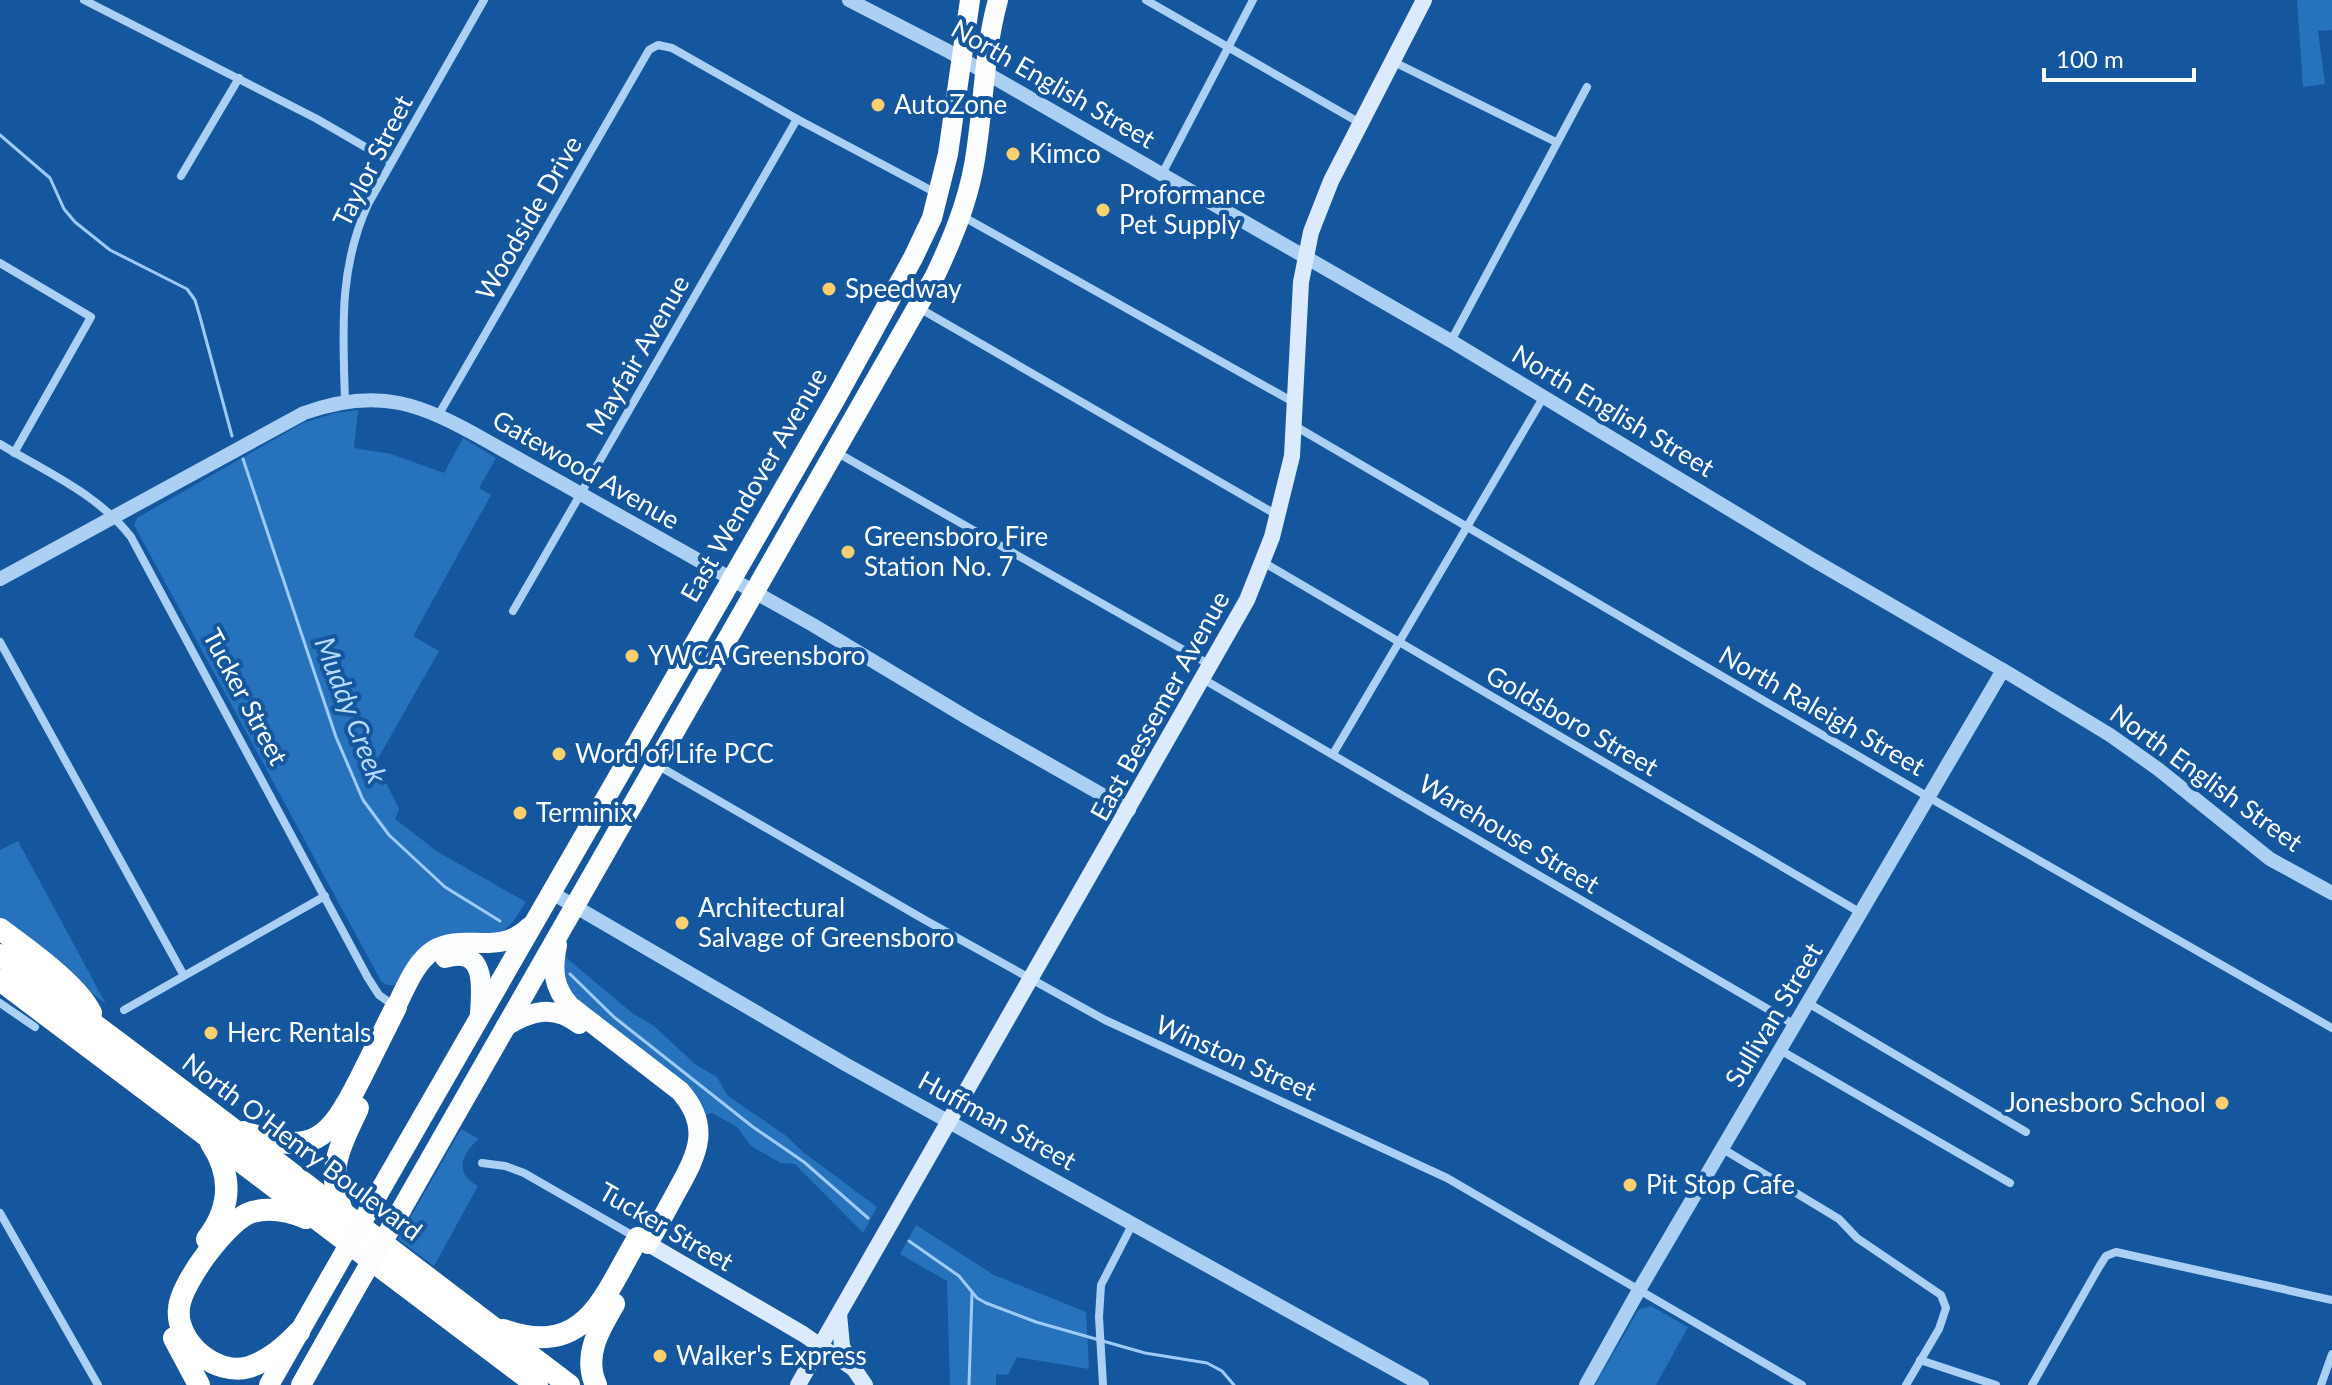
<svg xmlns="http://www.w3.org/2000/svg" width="2332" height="1385" font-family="Lato,sans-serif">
<rect width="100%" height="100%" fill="#14579e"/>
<g fill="#2772bc">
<polygon points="2297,0 2332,0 2332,30 2318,31 2325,84 2303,87"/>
<polygon points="358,410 354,448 391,454 444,473 463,438 496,458 479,488 491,495 413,636 439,651 376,762 399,809 395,819 438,852 526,902 512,923 498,935 460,935 394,985 387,985 381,981 134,525 137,518 303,423 335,413"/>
<polygon points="18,841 106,1004 0,922 0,850"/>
<polygon points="564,956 632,1013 654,1026 696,1065 717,1077 728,1096 785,1135 803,1152 877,1207 863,1233 795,1164 781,1163 751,1146 737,1127 712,1113 703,1116 564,989"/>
<path d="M461 1129 479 1139C462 1153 453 1173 478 1186L434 1266 398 1239Z"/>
<polygon points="916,1225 994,1275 1086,1312 1089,1369 1017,1357 1008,1375 996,1374 996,1385 950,1385 947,1281 900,1254"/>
<polygon points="1651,1306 1688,1327 1656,1385 1595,1385 1639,1309"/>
</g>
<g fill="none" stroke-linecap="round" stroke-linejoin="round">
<g stroke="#9ecbf6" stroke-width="3">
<polyline points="0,135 50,178 64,209 75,222 110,250 187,289 195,300 200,317 232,436"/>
<polyline points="243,459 336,737 363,800 389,835 445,887 500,921"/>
<polyline points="570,974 614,1017 753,1127 804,1162 868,1218"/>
<polyline points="909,1241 959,1276 977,1298 986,1303 1036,1322 1145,1353 1207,1363 1222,1371 1234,1385"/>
<polyline points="969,1385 972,1293"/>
</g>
<g stroke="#abd0f4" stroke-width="8">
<polyline points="84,0 317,119 391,162"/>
<polyline points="1146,0 1360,123"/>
<polyline points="1392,61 1556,142"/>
<polyline points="1162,174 1253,0"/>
<polyline points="181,176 239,78"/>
<polyline points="962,216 1295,403"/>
<polyline points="0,263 91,317 14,453"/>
<polyline points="919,308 1277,515"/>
<polyline points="1451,341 1587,87"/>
<path d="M345 402C343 331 338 270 368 204L484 0"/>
<polyline points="439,414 649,50 658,45 672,48 797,119 938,194"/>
<polyline points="1295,426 1930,798 2332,1028"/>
<path d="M0 444C46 472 98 494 131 537L368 978 379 995 393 1005"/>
<polyline points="836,452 1210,665"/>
<polyline points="1263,562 1861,913"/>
<polyline points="513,611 797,119"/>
<polyline points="0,642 183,974"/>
<polyline points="1203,679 1795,1025"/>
<polyline points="1333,754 1543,398"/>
<polyline points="657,765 925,920 1105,1020 1447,1178 1802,1385"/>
<polyline points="0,1003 35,1027"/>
<polyline points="1808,1003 2026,1132"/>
<polyline points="124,1010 325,896"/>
<polyline points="1780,1050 2010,1183"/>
<polyline points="1723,1149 1839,1219 1857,1238 1941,1295 1946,1308 1939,1329 1906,1385"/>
<polyline points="482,1163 505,1166 524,1173 637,1238"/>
<polyline points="0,1213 98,1385"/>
<polyline points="1920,1360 1996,1385"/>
<polyline points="1103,1385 1099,1317 1101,1285 1132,1225"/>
<polyline points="2032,1385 2099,1267 2106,1256 2116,1252 2332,1300"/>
<polyline points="2321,1385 2332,1354"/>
</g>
<g stroke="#abd0f4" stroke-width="14">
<polyline points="849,0 948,51 1451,341 1810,558 2008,673 2110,735 2158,769 2270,859 2332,893"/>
<path d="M0 579 304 413C380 386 421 404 487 441L813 625 971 720 1129 810"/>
<polyline points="552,893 845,1064 1422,1385"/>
<polyline points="1586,1385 1639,1290 2003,670"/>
</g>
<g stroke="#dbebfd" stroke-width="16">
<polyline points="640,1239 803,1334 854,1369 865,1385"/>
<polyline points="839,1314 842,1346 853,1368"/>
<polyline points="798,1385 1247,600 1272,537 1292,456 1301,282 1311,232 1331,181 1424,0"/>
</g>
<g stroke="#fcfdff" stroke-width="20">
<path d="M557 945C552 970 553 987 570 1006L680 1091C711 1126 698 1153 678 1189 668 1207 658 1226 648 1244"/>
<path d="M445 958C486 946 482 986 480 1013"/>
<path d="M396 1007C406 987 415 962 434 950 462 932 499 957 529 927"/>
<path d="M506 1026C531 1011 554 1004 579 1024"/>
<polyline points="378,1194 836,398 913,258 932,218 948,154 970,0"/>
<path d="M401 1210 935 276C952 240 967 204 974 165 984 110 983 54 998 0"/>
<polyline points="269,1385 330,1278"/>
<polyline points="301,1385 353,1293"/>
</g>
<g stroke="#fff" stroke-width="22">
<path d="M0 929C26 948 78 985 91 1013"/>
<path d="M0 955C192 1095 379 1242 569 1385"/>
<polyline points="0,980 537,1385"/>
<path d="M244 1132C313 1157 329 1140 360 1079 372 1055 384 1031 396 1007"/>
<path d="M344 1216C325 1171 339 1149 358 1108"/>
<path d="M207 1239C231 1208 233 1176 211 1143"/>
<path d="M503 1330C586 1359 603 1297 638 1238"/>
<path d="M299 1332C283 1348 270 1360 249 1367 216 1377 175 1342 179 1308 181 1283 228 1219 252 1212 271 1207 289 1211 306 1218"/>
<polyline points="174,1338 199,1385"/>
<path d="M596 1385C583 1356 599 1329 614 1304"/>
</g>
<g stroke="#fcfdff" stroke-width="20">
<polyline points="330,1278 378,1194"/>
<polyline points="353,1293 401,1210"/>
</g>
</g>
<g fill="#ffce6e" stroke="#14579e" stroke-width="3">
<circle cx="878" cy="105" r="8"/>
<circle cx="1013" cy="154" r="8"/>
<circle cx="1103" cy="210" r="8"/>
<circle cx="829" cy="289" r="8"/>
<circle cx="848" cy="552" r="8"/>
<circle cx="632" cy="656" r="8"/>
<circle cx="559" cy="754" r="8"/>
<circle cx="520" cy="813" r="8"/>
<circle cx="682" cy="923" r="8"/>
<circle cx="211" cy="1033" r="8"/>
<circle cx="2222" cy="1103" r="8"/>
<circle cx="1630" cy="1185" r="8"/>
<circle cx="660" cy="1356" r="8"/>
</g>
<g text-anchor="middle" stroke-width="8" stroke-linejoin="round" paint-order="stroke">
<g font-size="26" fill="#fff" stroke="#14579e">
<text transform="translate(1053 84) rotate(30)" y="9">North English Street</text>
<text transform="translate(373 161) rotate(-63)" y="9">Taylor Street</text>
<text transform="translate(529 218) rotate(-60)" y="9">Woodside Drive</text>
<text transform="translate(638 355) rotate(-60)" y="9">Mayfair Avenue</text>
<text transform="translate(1613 411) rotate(31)" y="9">North English Street</text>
<text transform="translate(586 470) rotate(30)" y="9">Gatewood Avenue</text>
<text transform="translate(754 485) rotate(-60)" y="9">East Wendover Avenue</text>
<text transform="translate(245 697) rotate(62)" y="9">Tucker Street</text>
<text transform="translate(1160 706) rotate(-61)" y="9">East Bessemer Avenue</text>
<text transform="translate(1822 711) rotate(30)" y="9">North Raleigh Street</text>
<text transform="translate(1572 721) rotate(30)" y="9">Goldsboro Street</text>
<text transform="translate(2206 778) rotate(36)" y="9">North English Street</text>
<text transform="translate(1509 834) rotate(31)" y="9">Warehouse Street</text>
<text transform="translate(1774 1015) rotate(-59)" y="9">Sullivan Street</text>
<text transform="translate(1236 1058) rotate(24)" y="9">Winston Street</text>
<text transform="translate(997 1121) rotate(29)" y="9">Huffman Street</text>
<text transform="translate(302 1147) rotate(37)" y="9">North O'Henry Boulevard</text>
<text transform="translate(666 1227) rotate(30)" y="9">Tucker Street</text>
</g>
<g font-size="26" fill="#fff" stroke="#14579e" text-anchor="start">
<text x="894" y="114">AutoZone</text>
<text x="1029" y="163">Kimco</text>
<text x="1119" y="204">Proformance<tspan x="1119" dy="30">Pet Supply</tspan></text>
<text x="845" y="298">Speedway</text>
<text x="864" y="546">Greensboro Fire<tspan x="864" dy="30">Station No. 7</tspan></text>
<text x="648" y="665">YWCA Greensboro</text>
<text x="575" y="763">Word of Life PCC</text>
<text x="536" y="822">Terminix</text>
<text x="698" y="917">Architectural<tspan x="698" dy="30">Salvage of Greensboro</tspan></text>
<text x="227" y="1042">Herc Rentals</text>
<text x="2206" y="1112" text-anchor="end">Jonesboro School</text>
<text x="1646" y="1194">Pit Stop Cafe</text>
<text x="676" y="1365">Walker's Express</text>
</g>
<g font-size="28" font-style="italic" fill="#b8d9fa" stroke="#14579e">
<text transform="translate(351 710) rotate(69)" y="10">Muddy Creek</text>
</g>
</g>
<path d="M2044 68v12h150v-12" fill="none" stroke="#ffffff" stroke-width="4"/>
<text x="2056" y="68" font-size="24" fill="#ffffff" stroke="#14579e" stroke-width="6" paint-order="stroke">100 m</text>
</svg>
